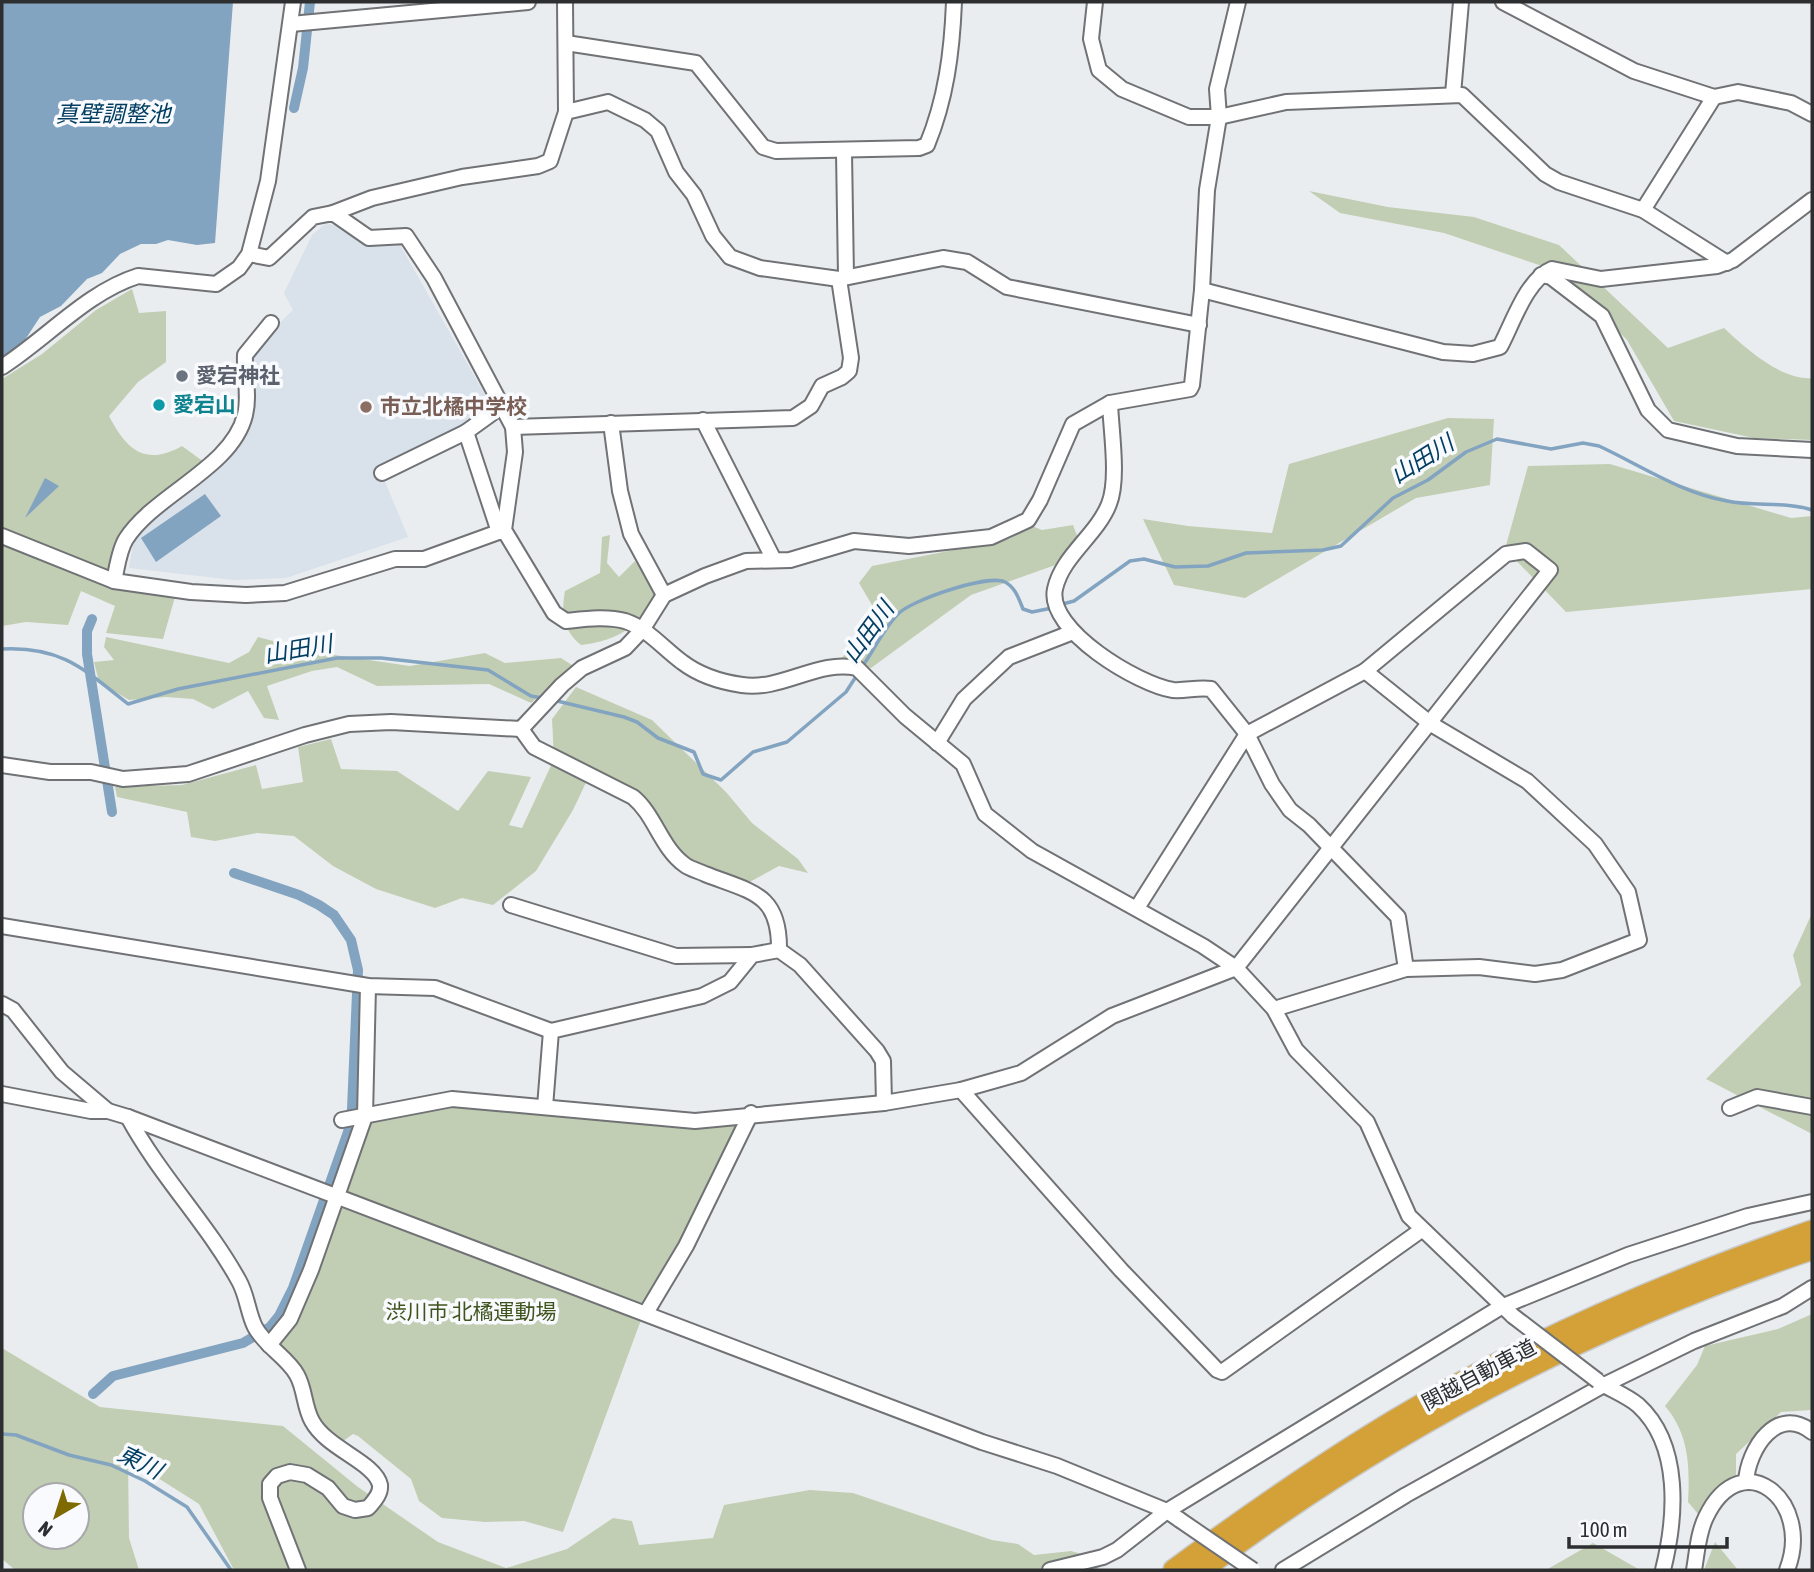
<svg xmlns="http://www.w3.org/2000/svg" width="1814" height="1572" font-family="'Asap Condensed','Noto Sans JP',sans-serif">
<rect width="100%" height="100%" fill="#eaedf0"/>
<polygon fill="#d9e1ea" points="326,223 343,228 364,245 400,245 488,400 463,426 384,479 408,537 286,578 234,580 129,568 135,533 242,433 251,357 265,337 293,310 284,293 312,235"/>
<g fill="#c2ceb3" fill-rule="evenodd">
<path d="M1309 191 1388 207 1474 217 1559 245 1668 348 1724 328C1745 348 1782 381 1812 378V440L1754 438 1674 421 1627 340 1560 272 1444 233 1340 213Z"/>
<path d="M132 289 139 313 166 311V362L138 382 109 416C126 449 145 467 182 446L204 462 142 511 109 583 175 597 163 639 106 633 115 606 81 591 68 625 26 622 2 626V379L42 354 96 310Z"/>
<polygon points="1448,418 1494,419 1490,485 1416,498 1245,598 1174,585 1143,519 1188,526 1272,533 1289,464"/>
<polygon points="1610,464 1791,518 1812,516 1812,589 1566,612 1505,549 1528,466"/>
<polygon points="1073,525 1078,538 1061,563 971,595 871,668 841,659 874,619 872,605 859,583 872,566 1009,539 1032,526 1042,530"/>
<path d="M610 535 607 563 619 577 635 561 658 593C637 627 621 640 581 645 563 631 561 612 565 591L600 573 602 537Z"/>
<polygon points="106,637 229,663 249,652 258,637 314,652 410,666 485,653 505,663 561,658 575,667 531,703 489,684 377,686 337,667 312,671 267,686 279,720 264,718 248,691 213,709 193,699 166,697 129,700 99,682 94,662 114,660 104,647"/>
<polygon points="576,687 652,720 726,792 752,823 798,859 808,873 779,866 746,884 691,865 642,798 591,772 573,810 536,871 493,905 462,898 435,908 376,889 333,866 294,836 257,833 215,841 191,837 187,812 117,797 115,787 182,785 256,765 262,789 303,782 298,747 331,739 341,769 397,771 458,811 488,771 531,777 509,825 522,828 554,759 552,719"/>
<polygon points="1812,913 1812,1134 1706,1079 1801,985 1793,955"/>
<polygon points="443,1104 746,1119 645,1309 563,1532 524,1521 485,1522 442,1518 419,1501 411,1479 358,1436 353,1434 339,1444 322,1429 274,1343 368,1120"/>
<path d="M1812 1314V1410L1781 1412 1736 1454V1478L1715 1492 1698 1514 1688 1502C1690 1467 1689 1434 1665 1406L1697 1365 1705 1346 1778 1329Z"/>
<path d="M2 1348 100 1407 283 1426 358 1487 438 1542 506 1568 567 1549 613 1518 632 1521 639 1545 713 1538 724 1505 810 1490 853 1493 992 1540 1018 1544 1034 1555 1071 1551 1106 1561 1096 1570H234L199 1504 128 1459 129 1538 139 1570H15L2 1559ZM35 1495H77V1537H35Z"/>
<polygon points="1715,1542 1738,1570 1704,1570"/>
<polygon points="1593,1543 1640,1570 1546,1570"/>
</g>
<g fill="#83a4c0">
<polygon points="2,2 233,2 215,243 197,245 168,240 156,244 141,244 120,254 102,273 87,279 61,306 40,317 23,343 2,358"/>
<polygon points="45,478 59,486 25,518"/>
<polygon points="205,494 221,516 156,562 141,538"/>
</g>
<g fill="none" stroke-linecap="round" stroke-linejoin="round">
<g stroke="#83a4c0" stroke-width="3.5">
<path d="M1059 605 1074 601 1130 561 1144 559 1175 567 1208 566 1246 553 1323 550 1341 546 1393 498 1428 480 1466 452 1497 439 1551 449 1583 443 1599 446C1640 465 1681 493 1727 501 1755 507 1785 501 1812 510"/>
<path d="M2 649C61 646 84 669 128 704L178 689 337 658H381L488 670 531 696 542 698"/>
<path d="M861 668C874 651 883 629 898 614 911 600 988 574 1005 582 1015 587 1019 599 1023 609L1032 612 1052 608"/>
<polyline points="553,700 624,717 637,722 658,738 694,752 703,774 721,780 753,752 787,742 846,692 857,675"/>
<polyline points="2,1434 16,1435 69,1455 111,1465 145,1481 187,1507 231,1570"/>
</g>
<g stroke="#83a4c0" stroke-width="10">
<polyline points="294,108 303,68 310,2"/>
<polyline points="92,619 87,631 87,654 112,812"/>
<polyline points="93,1394 113,1376 243,1343 270,1327 279,1316 293,1288 348,1132 352,1109 358,970 351,940 334,915 319,905 299,895 234,873"/>
</g>
<defs>
<g id="minor">
<polyline points="565,2 566,112"/>
<polyline points="1095,2 1091,39 1099,70 1122,89 1189,117 1219,117 1286,102 1462,95 1545,174 1559,182 1643,210 1727,263"/>
<polyline points="1503,2 1634,71 1714,97 1738,92 1791,103 1812,114"/>
<polyline points="291,24 528,2"/>
<path d="M566 43 696 63 763 147 776 151 919 148 927 145C946 99 952 52 954 2"/>
<polyline points="1453,94 1461,2"/>
<polyline points="844,152 846,277"/>
<polyline points="1643,210 1714,97"/>
<polyline points="333,213 372,198 462,177 538,166 550,161 566,112 608,102 645,120 658,131 676,172 694,195 713,236 730,257 760,268 839,279 943,258 967,262 1007,287 1199,325"/>
<path d="M249 254 269 258 313 217 333 213 369 238 406 236 434 278 513 427 515 452 504 530 554 613 566 621C585 619 606 616 625 621 647 628 664 649 682 662 699 675 721 682 742 685 782 691 819 659 857 668L905 716 963 764 985 814 1032 851 1203 946 1236 968 1274 1009 1296 1050 1367 1122 1409 1216 1513 1316"/>
<polyline points="1541,275 1551,277 1602,316 1648,410 1668,430 1737,446 1812,450"/>
<path d="M1202 290 1443 352 1473 354 1500 347C1513 323 1526 280 1552 269L1601 279 1717 266 1733 260 1812 200"/>
<path d="M2 367C46 339 87 292 138 276L216 284 239 268 249 254 268 181 293 2"/>
<path d="M1110 403C1111 431 1119 479 1109 504 1097 535 1062 556 1055 589 1046 630 1139 685 1173 690 1186 691 1198 687 1211 689L1247 734 1272 784 1290 810 1309 825 1398 917 1406 969"/>
<polyline points="703,420 774,560"/>
<polyline points="611,423 620,491 631,534 664,595"/>
<polyline points="513,427 793,418 811,406 822,386 842,377 849,371 851,358 839,279"/>
<polyline points="466,432 499,532"/>
<polyline points="382,473 466,432 502,406"/>
<polyline points="2,536 114,581 191,592 246,595 285,593 395,559 424,559 504,530"/>
<path d="M114 581C117 568 119 550 126 539 155 494 232 468 245 415 250 395 244 375 245 355L271 323"/>
<path d="M521 729 534 747 633 797C655 815 661 848 685 865 690 869 699 871 705 874 751 892 780 893 779 950L800 965 877 1051 883 1061 884 1103"/>
<polyline points="937,743 964,699 1009,657 1073,632"/>
<polyline points="2,765 50,772 91,772 123,779 188,774 305,735 349,724 391,722 521,729 562,685 582,668 625,648 642,630 664,595 705,576 746,561 790,560 854,541 909,546 991,537 1028,520 1040,500 1073,424 1110,403 1190,389 1192,385 1202,290 1207,190 1219,117 1217,89 1238,2"/>
<polyline points="511,905 676,956 752,955"/>
<polyline points="2,926 368,986 435,988 551,1031"/>
<polyline points="2,1004 13,1010 62,1072 108,1111"/>
<polyline points="1274,1009 1406,969 1479,967 1535,974 1562,970 1639,940 1628,892 1595,844 1527,781 1431,724 1365,671"/>
<polyline points="961,1090 1121,1270 1217,1370 1222,1372 1420,1231"/>
<polyline points="2,1094 91,1111 108,1111 128,1117 982,1442 1057,1466 1167,1511 1180,1520"/>
<polyline points="545,1107 551,1031 702,996 730,982 752,955 779,950"/>
<polyline points="1730,1108 1757,1097 1812,1107"/>
<path d="M128 1117C160 1176 207 1223 239 1281 247 1295 248 1313 255 1327 265 1346 288 1358 297 1375 305 1389 304 1407 312 1421 327 1449 375 1462 380 1485 381 1494 374 1501 368 1508L355 1510 343 1506 328 1488 307 1475 290 1472 277 1476 270 1484V1498L298 1570"/>
<polyline points="342,1120 452,1099 695,1121 884,1103 961,1090 1021,1073 1112,1016 1236,968 1550,570 1526,551 1506,554 1365,671 1247,734 1137,908"/>
<polyline points="646,1313 686,1246 751,1113"/>
<polyline points="269,1345 290,1319 311,1270 365,1116 368,986"/>
<path d="M1600 1383C1612 1390 1627 1396 1638 1405 1682 1445 1676 1518 1663 1570"/>
<path d="M1746 1482C1748 1449 1777 1404 1812 1432"/>
<polyline points="1050,1570 1103,1557 1117,1550 1167,1511 1501,1307 1628,1255 1748,1216 1812,1202"/>
<polyline points="1283,1570 1406,1495 1604,1385 1694,1341 1783,1306 1812,1288"/>
<path d="M1694 1570C1697 1553 1698 1533 1706 1517 1742 1442 1814 1501 1787 1570"/>
</g>
<g id="highway">
<path d="M1174 1570C1246 1517 1320 1465 1397 1419 1528 1341 1669 1281 1812 1231"/>
<path d="M1202 1570C1387 1430 1592 1324 1812 1249"/>
</g>
</defs>
<use href="#minor" stroke="#707275" stroke-width="18"/>
<use href="#highway" stroke="#c8c9c9" stroke-width="24"/>
<use href="#minor" stroke="#fff" stroke-width="14"/>
<use href="#highway" stroke="#d4a138" stroke-width="21"/>
<defs>
<g id="minor-bridge">
<polyline points="1513,1316 1598,1381"/>
<polyline points="1180,1520 1253,1570"/>
</g>
</defs>
<use href="#minor-bridge" stroke="#707275" stroke-width="18" stroke-linecap="butt"/>
<use href="#minor-bridge" stroke="#fff" stroke-width="14"/>
</g>
<circle fill="#6b7280" stroke="#f8fafe" stroke-width="2.5" cx="182" cy="376" r="7"/>
<circle fill="#0f9aa8" stroke="#f8fafe" stroke-width="2.5" cx="159" cy="405" r="7"/>
<circle fill="#8d6e63" stroke="#f8fafe" stroke-width="2.5" cx="366" cy="407" r="7"/>
<g text-anchor="middle" stroke-width="7" stroke-linejoin="round" paint-order="stroke">
<g font-size="21" font-weight="bold" fill="#5b616d" stroke="#f8fafe" text-anchor="start">
<text x="196" y="383">愛宕神社</text>
</g>
<g font-size="21" font-weight="bold" fill="#0d838f" stroke="#f8fafe" text-anchor="start">
<text x="173" y="412">愛宕山</text>
</g>
<g font-size="21" font-weight="bold" fill="#785e54" stroke="#f8fafe" text-anchor="start">
<text x="380" y="414">市立北橘中学校</text>
</g>
<g font-size="21" fill="#3f531c" stroke="#f8fafe">
<text x="471" y="1319">渋川市 北橘運動場</text>
</g>
<g font-size="21" fill="#2d2e2f" stroke="#f8fafe">
<text transform="translate(1479 1375) rotate(-28)" y="7">関越自動車道</text>
</g>
<g font-size="23" font-style="italic" fill="#023e62" stroke="#f8fafe">
<text x="113" y="122">真壁調整池</text>
<text transform="translate(1422 459) rotate(-32)" y="8">山田川</text>
<text transform="translate(868 632) rotate(-54)" y="8">山田川</text>
<text transform="translate(298 649) rotate(-10)" y="8">山田川</text>
<text transform="translate(140 1462) rotate(26)" y="8">東川</text>
</g>
</g>
<rect width="1814" height="1572" fill="none" stroke="#2d2e2f" stroke-width="7"/>
<g transform="translate(56 1516) rotate(219)"><circle r="33" fill="#f8fafe" stroke="#a7a8ab" stroke-width="2"/>
<path d="M0-5L12 26L0 18L-12 26Z" fill="#7e6a01"/>
<text y="-10" font-size="19" font-weight="bold" text-anchor="middle" fill="#2d2e2f">N</text>
</g>
<path d="M1569 1537v10h158v-10" fill="none" stroke="#2d2e2f" stroke-width="3.5"/>
<text x="1580" y="1537" font-size="21" fill="#2d2e2f" stroke="#f8fafe" stroke-width="5" paint-order="stroke">100 m</text>
</svg>
